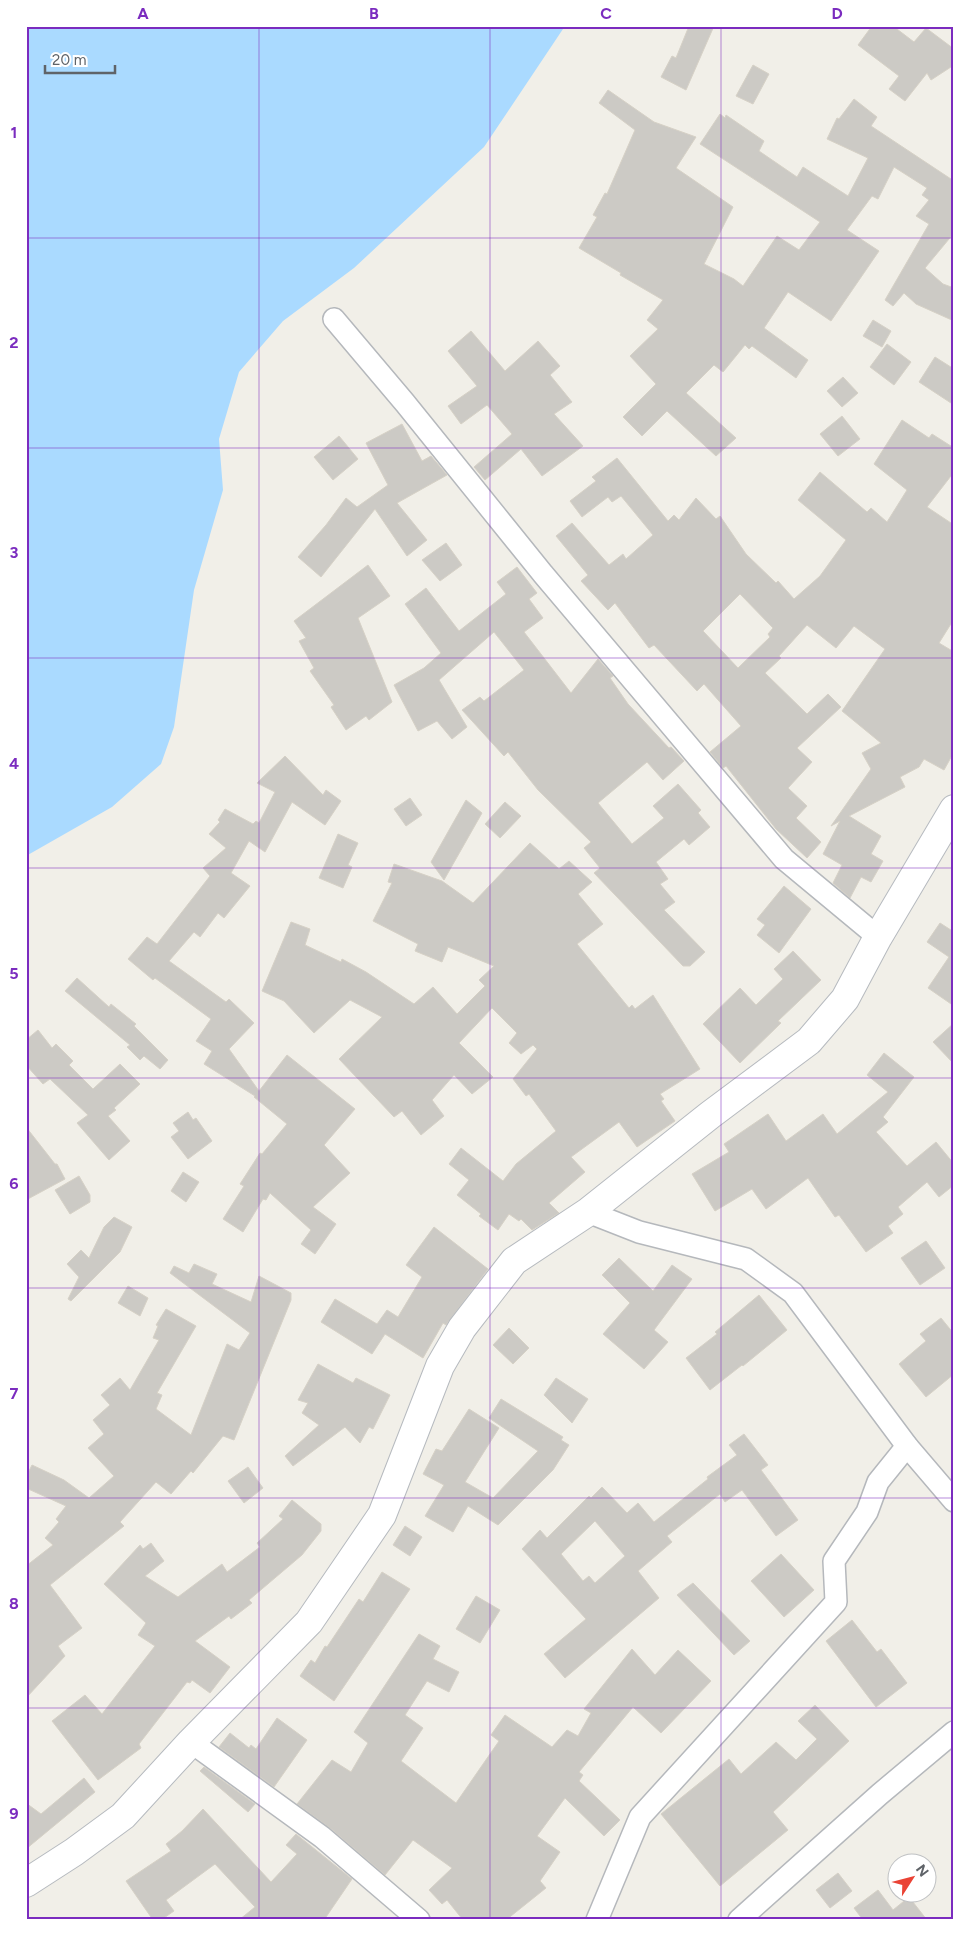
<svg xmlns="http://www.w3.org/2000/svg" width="980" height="1946" font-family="Figtree,sans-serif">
<rect width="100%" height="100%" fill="#f1efe8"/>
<polygon fill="#aadaff" points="26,26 565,26 484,147 354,268 283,321 239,372 219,439 223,490 194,590 174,727 161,764 112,807 26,856"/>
<g fill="#cccac5" stroke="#d6d1c6" fill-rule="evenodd">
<polygon points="689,26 714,26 686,90 661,77 672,56 676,58"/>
<polygon points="872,26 893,26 914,42 926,28 954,49 954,65 931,80 927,73 905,101 889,89 899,76 858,45"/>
<polygon points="753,65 769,74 753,104 736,96"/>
<polygon points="608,90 654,122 696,137 676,168 733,207 704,264 734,279 743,286 777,236 799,250 820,222 700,144 720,114 725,118 726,115 764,141 759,151 797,177 803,167 848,196 868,158 827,139 837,118 839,119 854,99 877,117 871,126 954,181 954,233 925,268 943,284 954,288 954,321 916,304 904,293 893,306 885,300 929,224 916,216 929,200 922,195 927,188 894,167 878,199 872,196 847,230 879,251 831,321 788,292 764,328 808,360 796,378 752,346 749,349 745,345 723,372 714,365 686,393 736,438 716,456 667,411 642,436 623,417 656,384 630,356 658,329 647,320 663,300 620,275 621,273 579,248 597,217 593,215 605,193 607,194 635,130 599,103"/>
<polygon points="873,320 891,331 882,347 863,336"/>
<polygon points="471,331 505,371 538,341 560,366 550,375 572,402 554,414 583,446 542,476 521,449 485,480 474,467 512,434 487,405 461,424 448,406 477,386 448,351"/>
<polygon points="887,344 911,362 894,385 870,367"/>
<polygon points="935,357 954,369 954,405 919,382"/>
<polygon points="843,377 858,393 842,407 827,391"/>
<polygon points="842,416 860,439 838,456 820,434"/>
<path d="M902 420 929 438 932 434 954 448V472L927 507 954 525V619L939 643 954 652V752L944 770 924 759 919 767 900 777 905 787 849 816 881 836 871 854 883 861 871 882 861 877 850 898 833 883 842 865 823 854 840 821 831 826 871 769 862 753 881 743 842 711 885 649 854 626 836 648 807 625 779 656 781 658 765 673 807 714 828 694 841 707 797 748 812 762 788 788 807 806 796 818 821 842 807 858 776 829 726 766 723 768 710 752 741 726 704 684 697 691 654 645 649 648 615 603 608 610 581 581 588 575 556 536 572 523 609 565 623 554 626 559 653 535 621 496 612 502 608 497 582 517 570 501 596 481 592 477 617 458 668 521 674 515 679 520 696 498 716 519 720 516 746 554 776 583 778 581 794 599 820 576 846 540 798 500 820 472 867 512 871 508 887 522 907 490 874 464ZM740 594 773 628 768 634 770 637 738 668 703 631Z"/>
<polygon points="402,424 422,461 431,456 447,475 397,503 427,540 407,556 375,509 321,577 298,557 326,525 346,498 357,507 388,485 366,443"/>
<polygon points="339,436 358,459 333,480 314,457"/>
<polygon points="446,543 462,565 440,581 422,560"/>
<polygon points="368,565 390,596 358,618 392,702 369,720 366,716 346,730 331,707 334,705 310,671 314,668 299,641 306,638 294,621"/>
<polygon points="517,567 537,593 529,599 543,618 524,632 571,693 598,659 613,676 610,678 628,704 669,748 671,747 684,761 663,780 647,762 598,803 632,844 664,818 653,806 678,784 701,810 698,813 710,827 689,845 684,839 656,862 668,879 660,884 675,902 664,910 705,952 690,966 683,966 594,873 600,868 584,848 591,842 538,790 508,752 504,756 462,710 480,697 484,701 524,670 494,632 439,680 467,727 452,739 437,721 418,731 394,685 424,668 441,653 405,604 426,588 459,631 506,594 497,582"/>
<polygon points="285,756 323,795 326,790 341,801 325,825 292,802 265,852 249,841 231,873 250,886 224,918 218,913 200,937 194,932 169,961 226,1002 229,999 254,1023 229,1049 259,1091 287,1055 355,1109 324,1145 350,1173 313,1207 336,1224 315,1254 301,1244 311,1230 270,1193 266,1200 263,1199 243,1232 223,1219 244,1186 240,1184 260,1153 262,1154 287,1124 254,1097 255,1096 204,1064 212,1051 196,1041 211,1019 155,978 153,980 128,959 147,937 157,944 210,876 203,868 226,848 209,834 220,822 218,820 225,809 253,824 256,821 259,823 275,792 257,783"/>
<polygon points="410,798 422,815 406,826 394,809"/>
<polygon points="466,800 482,813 444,880 431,862"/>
<polygon points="505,802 521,816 500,838 485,824"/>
<polygon points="338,834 358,843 348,865 352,867 343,888 319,878"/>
<polygon points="530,843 559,869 569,861 592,882 578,894 603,924 577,944 629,1008 632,1005 635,1009 653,995 700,1069 660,1094 664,1099 661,1101 675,1121 637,1147 619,1122 571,1157 585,1172 549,1203 559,1213 532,1230 521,1219 519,1221 509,1214 498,1230 479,1216 481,1214 457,1195 469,1180 449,1164 461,1148 503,1181 516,1164 556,1131 529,1094 526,1096 513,1079 537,1049 533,1045 521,1054 509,1043 517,1033 492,1008 459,1043 493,1077 472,1094 454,1075 432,1100 444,1116 421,1135 402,1111 394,1117 339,1059 382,1017 350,1000 314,1033 284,1001 262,991 291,922 310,929 305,945 341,962 342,959 366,972 414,1004 433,987 457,1014 485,986 479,980 494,966 448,947 442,962 415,951 418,944 373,921 392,883 388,882 394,864 442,881 473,903"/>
<polygon points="784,886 811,909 779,953 757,935 765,925 757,919"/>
<polygon points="940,923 954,932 954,1006 928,988 949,957 927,942"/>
<polygon points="793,951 821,980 778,1021 781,1023 740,1063 703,1024 740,988 756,1005 783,979 774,969"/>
<polygon points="77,978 109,1007 111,1004 136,1024 134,1026 168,1060 160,1069 144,1056 140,1060 127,1047 130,1045 65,991"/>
<polygon points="954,1023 954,1064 933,1042"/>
<polygon points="38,1030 52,1048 56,1044 73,1061 69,1065 93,1089 120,1064 140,1084 114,1108 116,1110 108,1116 130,1141 109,1160 77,1123 88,1115 50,1079 43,1084 26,1065 26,1040"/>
<polygon points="884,1053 914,1077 883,1117 888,1122 876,1132 907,1166 936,1142 954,1164 954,1185 939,1197 927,1182 898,1207 903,1214 888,1226 893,1233 866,1252 839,1215 835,1217 808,1178 766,1209 752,1189 715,1211 692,1174 729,1152 724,1144 768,1114 786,1141 823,1114 837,1134 888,1092 867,1075"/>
<polygon points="188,1112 193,1120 196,1118 212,1141 188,1159 171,1137 179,1131 173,1123"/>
<polygon points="26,1127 55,1164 57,1164 65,1179 26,1200"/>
<polygon points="183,1172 199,1182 186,1202 171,1191"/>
<polygon points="79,1176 90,1195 90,1202 70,1214 55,1190"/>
<polygon points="114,1217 132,1227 120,1252 71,1301 68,1299 79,1277 67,1264 81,1250 89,1258 104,1227"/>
<polygon points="434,1227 488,1269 446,1325 443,1323 423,1358 385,1334 372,1354 321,1322 335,1299 377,1324 387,1310 398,1317 422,1277 406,1265"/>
<polygon points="926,1241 945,1268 920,1285 901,1258"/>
<polygon points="619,1258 653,1291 672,1265 692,1279 654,1330 668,1342 644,1369 603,1334 630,1303 602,1275"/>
<polygon points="194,1264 217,1274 212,1284 251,1302 259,1276 291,1293 291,1300 234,1440 223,1436 193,1473 191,1471 171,1494 156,1482 120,1522 124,1526 50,1585 82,1628 58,1646 65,1656 26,1698 26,1566 53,1545 45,1538 59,1522 56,1519 66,1506 26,1488 26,1477 32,1465 64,1480 89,1498 114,1476 88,1448 104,1434 93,1420 110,1405 101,1395 120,1378 130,1390 159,1340 153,1338 158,1326 156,1325 166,1309 196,1326 157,1393 162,1395 156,1409 191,1435 227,1344 239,1350 250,1333 170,1273 174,1266 189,1273"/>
<polygon points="128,1286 148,1298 140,1316 118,1303"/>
<polygon points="759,1295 787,1330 743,1366 742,1365 710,1390 686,1358 717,1334 715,1332"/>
<polygon points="941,1318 954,1334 954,1374 926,1397 899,1364 926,1341 920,1334"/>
<polygon points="509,1328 529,1348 513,1364 493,1345"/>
<polygon points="318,1364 353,1383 356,1378 390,1395 373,1429 369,1427 360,1443 345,1427 293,1466 285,1456 319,1425 302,1413 308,1403 298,1400"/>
<polygon points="556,1378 588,1399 572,1423 544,1395"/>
<polygon points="501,1399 563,1437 561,1440 569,1445 553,1470 498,1525 468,1506 453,1532 425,1516 444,1485 423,1474 436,1449 442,1451 469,1409 499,1428 465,1482 493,1498 538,1451 489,1418"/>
<path d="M744 1434 768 1465 761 1470 798 1520 776 1536 742 1490 725 1502 720 1494 667 1536 672 1542 638 1571 659 1598 565 1678 544 1654 586 1619 522 1549 540 1530 547 1538 589 1496 591 1498 602 1487 627 1513 638 1503 654 1522 708 1479 707 1477 737 1455 729 1445ZM595 1521 625 1556 595 1583 589 1576 583 1581 561 1554Z"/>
<polygon points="248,1467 263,1488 244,1503 228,1481"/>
<polygon points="292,1500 321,1524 321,1531 302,1555 249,1600 252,1603 231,1619 229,1616 195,1641 230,1667 210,1693 192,1680 190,1683 187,1682 139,1744 141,1748 98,1780 52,1721 85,1695 102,1714 155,1646 138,1635 146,1623 104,1584 140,1545 143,1549 151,1543 164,1561 145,1576 178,1597 222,1564 227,1572 260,1547 257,1543 283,1519 279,1516"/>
<polygon points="405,1526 422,1537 410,1556 393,1545"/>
<polygon points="781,1554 814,1590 784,1617 751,1581"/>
<polygon points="382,1572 410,1589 334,1701 300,1676 311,1660 315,1663 325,1646 327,1647 359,1599 363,1602"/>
<polygon points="693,1583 750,1641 734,1655 677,1595"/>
<polygon points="476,1596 500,1610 480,1643 456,1629"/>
<polygon points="852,1620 877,1652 881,1649 907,1683 876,1707 826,1641"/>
<polygon points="419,1634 440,1646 433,1659 459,1672 449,1692 427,1681 405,1715 423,1728 401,1761 456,1803 499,1741 491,1735 505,1715 552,1747 567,1730 578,1736 591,1713 584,1709 632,1649 655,1675 678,1650 711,1681 661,1733 633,1707 579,1772 583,1775 579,1781 620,1820 604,1836 565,1798 537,1836 560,1852 540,1881 546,1888 506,1920 463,1920 447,1900 442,1904 429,1890 452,1868 413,1840 385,1875 330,1828 297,1804 332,1760 351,1772 368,1743 354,1732"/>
<polygon points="815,1705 849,1741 773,1812 788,1830 720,1886 661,1814 729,1759 741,1774 776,1742 796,1760 817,1739 798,1721"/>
<polygon points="277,1718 307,1740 274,1787 219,1747 230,1733 249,1748 251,1745 256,1749"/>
<polygon points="204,1767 255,1804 248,1812 200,1771"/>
<polygon points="84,1778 95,1792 26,1849 26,1803 41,1814"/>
<polygon points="203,1809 271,1882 297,1854 286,1845 296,1834 352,1879 324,1920 239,1920 255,1907 215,1864 166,1900 174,1911 161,1920 153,1920 126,1881 171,1851 166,1844 182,1831"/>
<polygon points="838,1873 852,1891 830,1908 816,1890"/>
<polygon points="878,1890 893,1910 909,1897 927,1920 863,1920 854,1908"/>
</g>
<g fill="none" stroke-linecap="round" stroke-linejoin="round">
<defs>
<g id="minor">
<polyline points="334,319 405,403 543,574 784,859 878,937"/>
<polyline points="588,1212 639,1232 746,1259 793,1293 907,1446 954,1501"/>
<polyline points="191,1742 322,1837 419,1920"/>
<polyline points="597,1920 640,1817 836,1602 834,1561 867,1512 878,1482 907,1446"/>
<polyline points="739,1920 880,1794 954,1732"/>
</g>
<polyline id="secondary" points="26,1883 74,1852 123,1816 191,1742 309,1622 382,1515 440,1366 462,1328 514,1261 588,1212 710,1115 809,1041 845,999 878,937 954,809"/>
</defs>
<use href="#minor" stroke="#b5b8bc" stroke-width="24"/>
<use href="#secondary" stroke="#b6babf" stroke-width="30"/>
<use href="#minor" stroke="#fff" stroke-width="21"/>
<use href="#secondary" stroke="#fff" stroke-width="28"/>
</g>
<path fill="none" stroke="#7b2cbf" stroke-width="1" stroke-opacity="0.55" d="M259 26V1920M490 26V1920M721 26V1920M26 238H954M26 448H954M26 658H954M26 868H954M26 1078H954M26 1288H954M26 1498H954M26 1708H954"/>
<rect width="980" height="1946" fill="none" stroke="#ffffff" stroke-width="55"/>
<g transform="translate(912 1878) rotate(54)"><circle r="24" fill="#ffffff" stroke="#bfc1c3"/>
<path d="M0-4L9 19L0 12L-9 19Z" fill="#ea4335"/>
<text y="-8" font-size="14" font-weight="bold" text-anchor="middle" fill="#5f6368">N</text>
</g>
<path d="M45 65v8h70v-8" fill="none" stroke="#5f6368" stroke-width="2.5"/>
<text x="52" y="65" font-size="15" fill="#5f6368" stroke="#ffffff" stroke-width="4" paint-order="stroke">20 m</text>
<rect x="28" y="28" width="924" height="1890" fill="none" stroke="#7b2cbf" stroke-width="2"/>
<g font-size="16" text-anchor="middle" font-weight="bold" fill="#7b2cbf">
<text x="143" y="19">A</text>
<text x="374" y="19">B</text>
<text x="606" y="19">C</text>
<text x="837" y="19">D</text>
<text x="14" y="138">1</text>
<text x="14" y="348">2</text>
<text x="14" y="558">3</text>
<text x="14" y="769">4</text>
<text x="14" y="979">5</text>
<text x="14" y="1189">6</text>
<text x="14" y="1399">7</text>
<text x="14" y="1609">8</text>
<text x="14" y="1819">9</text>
</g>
</svg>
